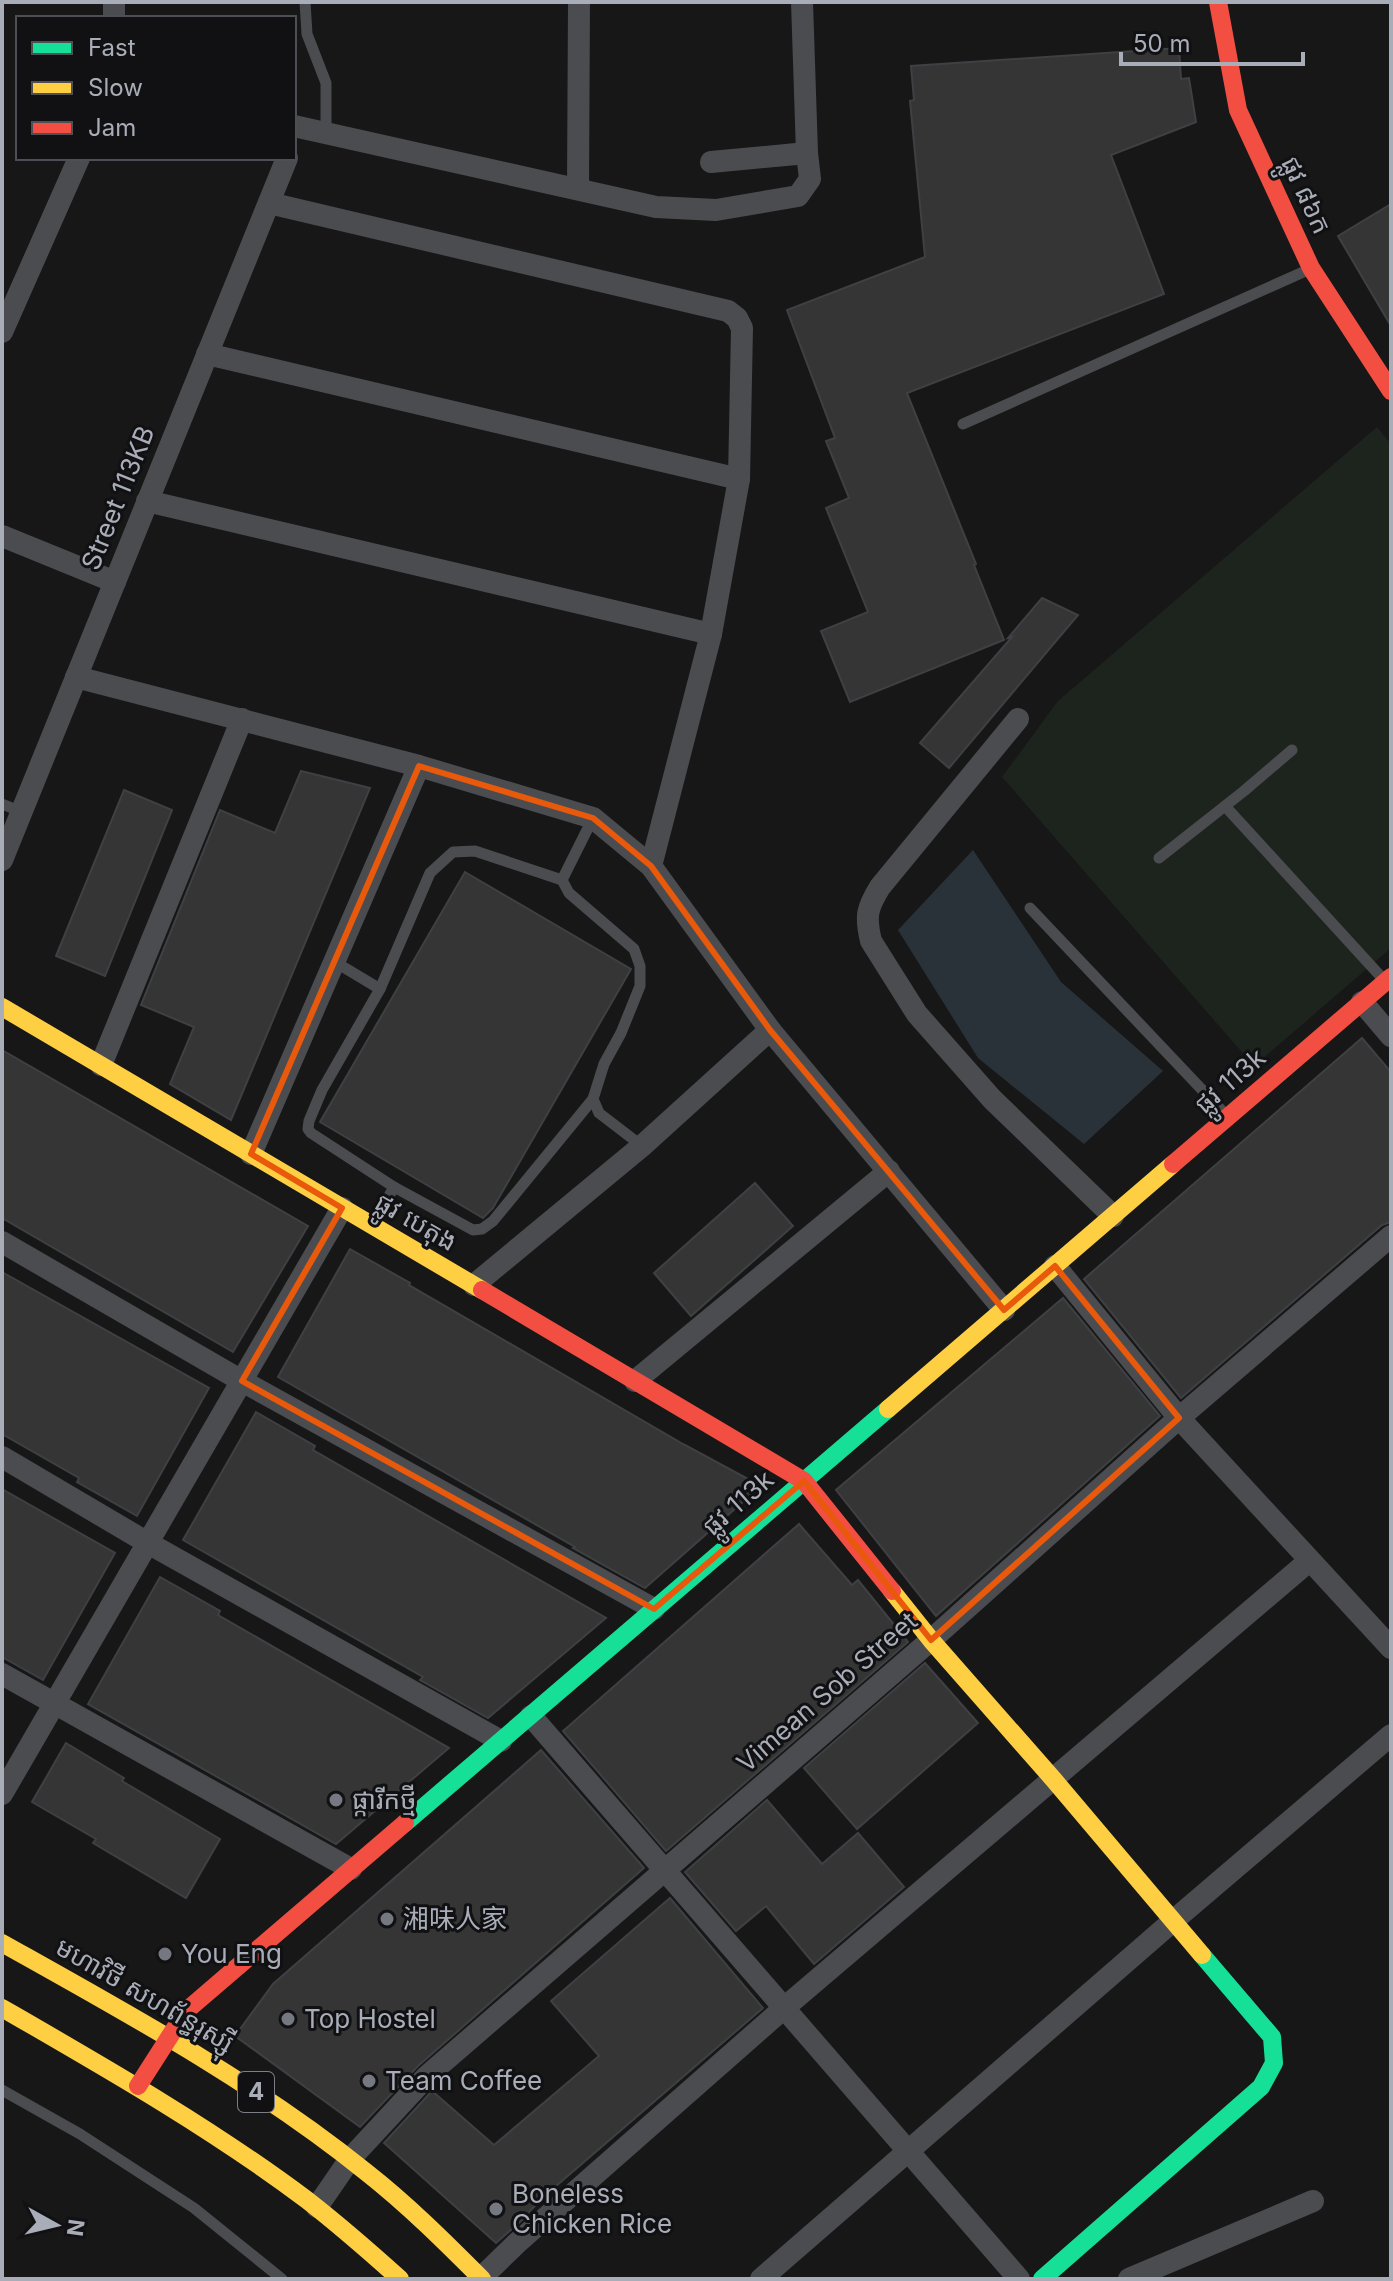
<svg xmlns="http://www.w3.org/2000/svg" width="1393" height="2281" font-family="Inter,'Noto Sans SC','Noto Sans Khmer',sans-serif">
<rect width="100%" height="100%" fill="#171717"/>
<polygon fill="#1d241e" points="1377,427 1391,444 1391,948 1254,1066 1002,777 1058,701"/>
<polygon fill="#2a3239" points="973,850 1061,982 1163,1071 1084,1144 978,1058 898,930"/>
<g fill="#353536" stroke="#3f4043" stroke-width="2">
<polygon points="1179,48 1181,79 1189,78 1196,122 1111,155 1164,294 907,393 976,564 974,565 1004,640 850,702 821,631 868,612 826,508 849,498 826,441 835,438 787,310 925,257 910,101 914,100 911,66"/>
<polygon points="1391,204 1391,326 1338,236"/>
<polygon points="1042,598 1078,615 949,768 920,743 1012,637 1008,638"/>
<polygon points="301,771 370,788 231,1120 170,1084 194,1027 141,1005 220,810 275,833"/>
<polygon points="124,790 172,810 105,976 56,956"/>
<polygon points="465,872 631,969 493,1208 483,1218 320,1122"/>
<polygon points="1362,1038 1391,1072 1391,1222 1382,1225 1181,1398 1084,1279"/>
<polygon points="2,1050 308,1226 233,1352 2,1218"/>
<polygon points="755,1183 793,1226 691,1316 654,1273"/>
<polygon points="350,1249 410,1283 409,1285 683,1444 761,1486 645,1588 573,1548 575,1547 278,1377"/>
<polygon points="2,1272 209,1388 137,1516 77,1482 79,1478 2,1434"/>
<polygon points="1063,1298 1160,1416 936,1616 836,1490"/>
<polygon points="256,1412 315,1446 313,1450 606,1618 488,1718 420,1680 423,1677 183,1540"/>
<polygon points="2,1489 115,1553 43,1680 2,1657"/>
<polygon points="799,1524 852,1585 858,1580 908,1642 666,1851 563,1731"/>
<polygon points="160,1577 220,1611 218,1615 449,1748 336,1844 88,1704"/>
<polygon points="925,1663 978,1723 857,1829 804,1768"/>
<polygon points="66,1743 124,1778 122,1781 220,1839 186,1898 93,1843 96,1839 32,1802"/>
<polygon points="541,1750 644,1868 418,2066 360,2127 235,2036 273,1984"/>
<polygon points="767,1800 822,1864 858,1833 904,1887 814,1964 766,1906 736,1931 685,1872"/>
<polygon points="670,1898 763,2008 541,2199 522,2220 496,2243 384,2143 432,2091 494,2145 599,2056 551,2001"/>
</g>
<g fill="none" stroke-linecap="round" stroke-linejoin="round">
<g stroke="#4b4c50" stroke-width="11">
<polyline points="305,2 307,34 326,83 326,132"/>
<polyline points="963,424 1310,269"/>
<polyline points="2,804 22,812"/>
<polyline points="1225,806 1384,980"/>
<polyline points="593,818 562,880 569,893 634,949 640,966 640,986 621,1033 604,1064 593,1099 599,1113 642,1146"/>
<polyline points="1159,858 1244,791 1292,750"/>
<polyline points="562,880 475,851 453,852 430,873 380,989 322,1090 309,1121 308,1129 311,1133 394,1187 473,1230 482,1229 493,1221 593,1099"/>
<polyline points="1030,908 1225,1114"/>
<polyline points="335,962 380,989"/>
<polyline points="373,1225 394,1187"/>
<polyline points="2,2090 80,2134 194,2208 282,2279"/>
</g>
<g stroke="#4b4c50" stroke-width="22">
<polyline points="114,18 114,2"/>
<polyline points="294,126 656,207 716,210 798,196 810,179 807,153"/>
<polyline points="711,162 807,153 802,2"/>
<polyline points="578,188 579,2"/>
<polyline points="269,203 728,311 737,318 742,328 739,479 711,634 651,866"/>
<polyline points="2,332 79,158"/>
<polyline points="207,354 739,479"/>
<polyline points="147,501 711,634"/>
<polyline points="2,536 115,582"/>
<polyline points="76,677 419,766 593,818 651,866 770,1030 1004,1310"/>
<path d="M1018 719 880 887C867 908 865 916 871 941L917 1014 992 1099 1113 1216"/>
<polyline points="2,860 287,158"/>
<polyline points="1362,1002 1391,1036"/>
<polyline points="101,1065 242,719"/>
<polyline points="251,1154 419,766"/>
<polyline points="2,1242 242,1381 654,1609"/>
<polyline points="1055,1266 1179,1418 1391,1648"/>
<polyline points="474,1285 642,1146 770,1030"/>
<polyline points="635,1381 889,1171"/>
<polyline points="2,1457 148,1543 501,1741"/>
<polyline points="2,1674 351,1869"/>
<polyline points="531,1716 1019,2279"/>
<polyline points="2,1794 342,1208"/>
<polyline points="317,2207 350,2159 427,2076 931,1640 1179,1418 1391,1236"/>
<polyline points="481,2278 517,2243 784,2008 1309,1561"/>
<polyline points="761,2279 1173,1921 1391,1735"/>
<polyline points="1129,2279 1313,2201"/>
</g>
<g stroke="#16e098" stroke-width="18">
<polyline points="405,1823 888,1409"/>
<polyline points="1042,2279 1261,2087 1274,2063 1272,2037 1202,1955"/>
</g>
<g stroke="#ffcf43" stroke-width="18">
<polyline points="2,1007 482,1290"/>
<polyline points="888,1409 1173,1164"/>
<polyline points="892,1591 931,1640 1054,1780 1202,1955"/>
<path d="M2 1943C127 2013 254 2082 366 2172 408 2205 445 2242 482 2279"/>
<path d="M2 2008C106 2068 211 2128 307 2200 339 2225 370 2252 400 2279"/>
</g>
<g stroke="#f24e42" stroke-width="18">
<polyline points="1218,2 1238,110 1311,268 1391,391"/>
<polyline points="1173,1164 1391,977"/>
<polyline points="482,1290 804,1481 892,1591"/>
<polyline points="138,2086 186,2011 405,1823"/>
</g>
</g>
<path fill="none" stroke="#e8590c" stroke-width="6" stroke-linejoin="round" d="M419 766 593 818 651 866 770 1030 1004 1310 1055 1266 1179 1418 931 1640 804 1481 654 1609 242 1381 342 1208 251 1154Z"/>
<g fill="#757880" stroke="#111113" stroke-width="3">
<circle cx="336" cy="1800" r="8"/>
<circle cx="387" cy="1919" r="8"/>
<circle cx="165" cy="1954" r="8"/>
<circle cx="288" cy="2019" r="8"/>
<circle cx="369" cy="2081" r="8"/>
<circle cx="496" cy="2209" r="8"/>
</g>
<g text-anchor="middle" stroke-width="6" stroke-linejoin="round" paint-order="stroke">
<rect fill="#111113" stroke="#7b7e86" stroke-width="2" x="238" y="2072" width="36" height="40" rx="6"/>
<g font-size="24" font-weight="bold" fill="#a8adb8">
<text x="256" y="2100">4</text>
</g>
<g font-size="26" fill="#a8adb8" stroke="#111113">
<text transform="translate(1306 195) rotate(65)" y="9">ផ្លូវ ៨៦ក</text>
<text transform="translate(118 498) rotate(-68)" y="9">Street 113KB</text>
<text transform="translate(1230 1081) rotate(-41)" y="9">ផ្លូវ 113k</text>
<text transform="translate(416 1222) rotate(30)" y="9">ផ្លូវ បេតុង</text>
<text transform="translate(738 1503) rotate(-41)" y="9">ផ្លូវ 113k</text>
<text transform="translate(827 1692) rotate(-41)" y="9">Vimean Sob Street</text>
<text transform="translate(145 1995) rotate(30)" y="9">មហាវិថី សហព័ន្ធរុស្ស៊ី</text>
</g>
<g font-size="26" fill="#a8adb8" stroke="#111113" text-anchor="start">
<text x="352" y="1809">ផ្ការីកថ្មី</text>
<text x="403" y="1928">湘味人家</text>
<text x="181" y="1963">You Eng</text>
<text x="304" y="2028">Top Hostel</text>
<text x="385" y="2090">Team Coffee</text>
<text x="512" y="2203">Boneless<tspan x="512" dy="30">Chicken Rice</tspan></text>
</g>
</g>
<rect width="1393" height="2281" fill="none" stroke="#a8adb8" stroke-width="8"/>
<rect x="16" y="16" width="280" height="144" fill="#111113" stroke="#4d4f55" stroke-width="2"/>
<rect x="32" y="42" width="40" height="12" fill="#16e098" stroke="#4d4f55" stroke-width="2"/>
<text x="88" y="56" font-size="24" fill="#a8adb8">Fast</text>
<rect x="32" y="82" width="40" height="12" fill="#ffcf43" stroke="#4d4f55" stroke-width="2"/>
<text x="88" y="96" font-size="24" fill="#a8adb8">Slow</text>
<rect x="32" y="122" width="40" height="12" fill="#f24e42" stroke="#4d4f55" stroke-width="2"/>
<text x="88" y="136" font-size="24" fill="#a8adb8">Jam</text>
<g transform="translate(56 2225) rotate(98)" stroke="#111113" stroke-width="6" paint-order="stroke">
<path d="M0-6L14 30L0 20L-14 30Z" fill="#a8adb8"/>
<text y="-12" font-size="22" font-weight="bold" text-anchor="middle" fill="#a8adb8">N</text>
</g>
<path d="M1121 52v12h182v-12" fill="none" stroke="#a8adb8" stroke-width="4"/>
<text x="1133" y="52" font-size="24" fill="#a8adb8" stroke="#111113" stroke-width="6" paint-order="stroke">50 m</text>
</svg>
